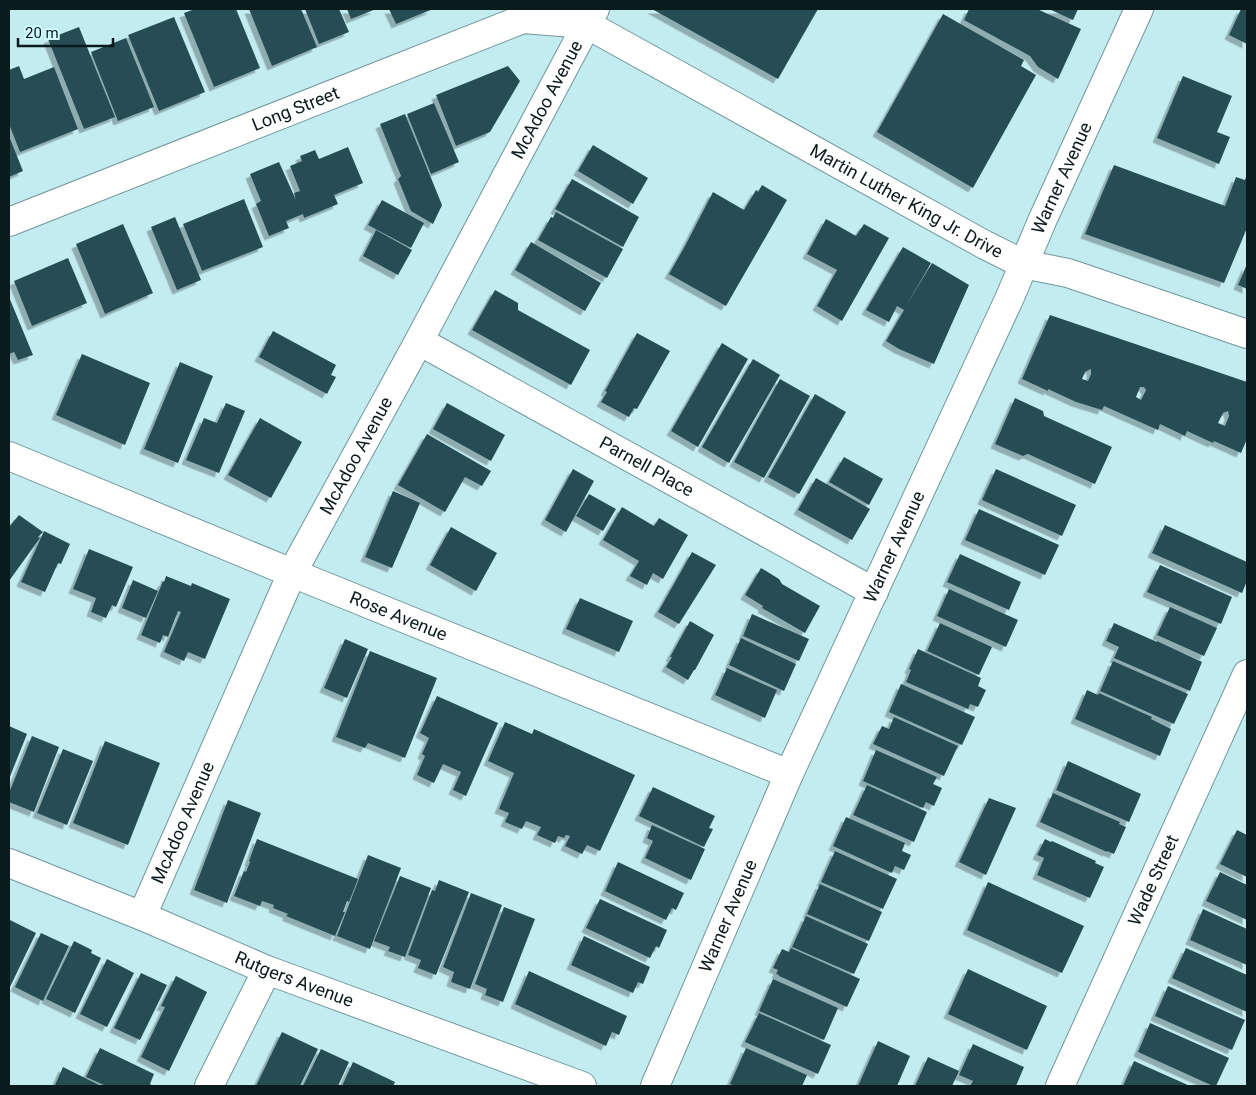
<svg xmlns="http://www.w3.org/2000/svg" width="1256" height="1095" font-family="Roboto,sans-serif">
<defs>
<filter id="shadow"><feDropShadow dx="-4.5" dy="4.5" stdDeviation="0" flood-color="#0004"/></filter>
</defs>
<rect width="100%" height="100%" fill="#c3ecf0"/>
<g fill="#284e52" fill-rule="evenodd" filter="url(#shadow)">
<polygon points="195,9 236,9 260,68 214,87 184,13"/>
<polygon points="249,9 301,9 317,47 272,66"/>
<polygon points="305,9 339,9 349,32 319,44"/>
<polygon points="347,9 376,9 351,19"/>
<polygon points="389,9 433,9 396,24"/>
<polygon points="652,9 818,9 778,79"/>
<polygon points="969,9 1037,9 1081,29 1058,79 1038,67 1030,56 964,20"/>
<polygon points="1049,9 1078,9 1073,20"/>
<polygon points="1241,9 1247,9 1247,44 1229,35"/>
<polygon points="943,14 1024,60 1021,66 1036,75 973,188 877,132"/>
<polygon points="174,17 205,92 159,111 128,35"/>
<polygon points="79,27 115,117 84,129 48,39"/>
<polygon points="126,38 154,107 118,121 91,52"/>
<polygon points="19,66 24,79 54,67 78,129 20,152 9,124 9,70"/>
<polygon points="508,66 520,81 490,132 456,146 436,95"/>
<polygon points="1183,76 1232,96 1217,132 1230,137 1219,164 1157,138"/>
<polygon points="434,103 459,162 431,174 407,114"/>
<polygon points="405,114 442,205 433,224 411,211 398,179 401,176 380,124"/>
<polygon points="9,136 23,171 9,177"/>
<polygon points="593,145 648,178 633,204 578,171"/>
<polygon points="348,147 363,183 334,195 338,204 304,218 303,214 286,221 289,228 269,236 256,204 261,201 250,174 279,162 296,200 294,193 300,191 290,166 302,161 300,156 315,150 319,159"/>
<polygon points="1114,165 1225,206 1236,177 1245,180 1247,174 1247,228 1224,283 1085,234"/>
<polygon points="572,179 639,217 623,247 555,209"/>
<polygon points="762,185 787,200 726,306 669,274 685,246 713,192 744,210 756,190 758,192"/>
<polygon points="244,199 263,247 202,271 183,224"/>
<polygon points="382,200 424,223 411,248 368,225"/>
<polygon points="556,212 623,249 607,278 538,240 551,217 553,218"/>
<polygon points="175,217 201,280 177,290 151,227"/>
<polygon points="826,219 856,236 864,224 889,238 842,321 817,306 837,270 807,254"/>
<polygon points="123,224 153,293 105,314 76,244"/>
<polygon points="376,230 412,250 398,275 363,256"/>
<polygon points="531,242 601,283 585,311 515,270"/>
<polygon points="903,247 931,263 906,306 932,263 969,285 934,364 899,349 886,341 904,310 897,306 889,322 866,310"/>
<polygon points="68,258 87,303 32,326 14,281"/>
<polygon points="1247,264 1247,289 1238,285"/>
<polygon points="495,290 518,303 518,310 590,350 571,385 472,330"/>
<polygon points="9,297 33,355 18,360 14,352 9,354"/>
<path d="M1050 315 1247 382V439L1241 453 1214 441 1213 443 1187 431 1185 436 1160 424 1158 430 1104 406 1102 410 1076 402 1048 389V391L1022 379ZM1091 369V374L1088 381 1082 379 1085 372ZM1140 387H1144L1146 390 1141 400 1136 397ZM1228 411 1229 416 1225 426 1218 423 1223 413Z"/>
<polygon points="273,331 336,365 331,375 336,377 327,394 259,357"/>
<polygon points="637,333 670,351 637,409 634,408 629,417 601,402 607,392 605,391"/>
<polygon points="722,343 748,359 698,447 671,431"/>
<polygon points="82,354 150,383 125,445 56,415"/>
<polygon points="753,359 780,375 729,463 702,447"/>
<polygon points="180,362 213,376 178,463 144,449"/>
<polygon points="780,379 810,396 764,478 734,462"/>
<polygon points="815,394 846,412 799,494 768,477"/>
<polygon points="1015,398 1043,411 1044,416 1112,447 1095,484 1028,454 1023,456 995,444"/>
<polygon points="226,403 245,411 219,473 186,460 204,418 217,423"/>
<polygon points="447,403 505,435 491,461 433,429"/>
<polygon points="260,418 302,442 271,498 228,475"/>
<polygon points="427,434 491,471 482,486 465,477 445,512 398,485"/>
<polygon points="844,457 883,479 869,505 829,482"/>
<polygon points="573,469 594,481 566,532 545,520"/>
<polygon points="996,469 1076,505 1062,536 982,500"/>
<polygon points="816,478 870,509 852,540 798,510"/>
<polygon points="393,491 420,503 392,568 365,557"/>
<polygon points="589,494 616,509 603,531 576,516"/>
<polygon points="622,507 654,526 659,518 688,535 663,579 653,573 647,585 630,576 639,561 603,540"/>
<polygon points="979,509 1059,545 1045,575 965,540"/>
<polygon points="19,515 43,532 38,537 40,538 9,581 9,527"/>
<polygon points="1165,525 1247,562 1247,581 1242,593 1152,553"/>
<polygon points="451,527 497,553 476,591 430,565"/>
<polygon points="44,531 70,544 61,564 58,563 45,592 21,582"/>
<polygon points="89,549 133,567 116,607 112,605 106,618 91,612 96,598 73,589"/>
<polygon points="692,552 716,565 679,624 658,612"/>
<polygon points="960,554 1021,582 1009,610 947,582"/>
<polygon points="1160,565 1232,597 1221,624 1147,592"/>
<polygon points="761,568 779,579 782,584 820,606 805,633 762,608 763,606 745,595"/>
<polygon points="166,576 191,586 192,583 230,599 205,659 188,652 184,661 164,652 181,612 178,611 168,637 163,635 160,643 141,635 163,581 164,582"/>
<polygon points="133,580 158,591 146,618 122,608"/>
<polygon points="949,589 1018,620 1006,647 937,616"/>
<polygon points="580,598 633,621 619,652 566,629"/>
<polygon points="1170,607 1217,628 1204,656 1157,635"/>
<polygon points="752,614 809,639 799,661 743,636"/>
<polygon points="690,621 714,635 695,670 694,670 688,680 666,667 672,657 670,657"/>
<polygon points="940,623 992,647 979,675 927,651"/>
<polygon points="1114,623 1157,642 1157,641 1202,662 1190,691 1114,658 1119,647 1106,641"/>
<polygon points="741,638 796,664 784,691 729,665"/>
<polygon points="345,639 368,649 347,698 324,688"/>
<polygon points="918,649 981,678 978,686 986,690 978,707 970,704 968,709 906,682 911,670 909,669"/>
<polygon points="370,651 437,678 405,758 368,743 365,748 336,737"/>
<polygon points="1113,661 1188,694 1174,724 1100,691"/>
<polygon points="727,668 777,690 765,718 715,695"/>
<polygon points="901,684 975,717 962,745 889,712"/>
<polygon points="1087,690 1098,695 1099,693 1152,717 1151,719 1171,729 1160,756 1075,719"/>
<polygon points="437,696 498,723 466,796 453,790 461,772 443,764 434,783 417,775 425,756 422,754 429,738 420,733"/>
<polygon points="894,717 958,746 944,776 873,744 882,726 889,729"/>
<polygon points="505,722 532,734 534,729 635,775 600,851 587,845 582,854 565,846 570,836 566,835 564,838 558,836 555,843 537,835 541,827 526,821 522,829 505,822 509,813 499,809 514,773 488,761"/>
<polygon points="9,726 27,734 9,779"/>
<polygon points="32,736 59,747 34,812 9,802 9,793"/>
<polygon points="105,741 160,763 128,845 73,823"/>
<polygon points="63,749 93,761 67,825 37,813"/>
<polygon points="876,750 937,777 933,784 942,788 934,806 926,802 923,808 863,781"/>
<polygon points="1068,761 1141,794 1129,822 1056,790"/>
<polygon points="867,785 927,812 914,842 853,815"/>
<polygon points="653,787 715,816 709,828 713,829 704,847 639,816"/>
<polygon points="1053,793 1120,822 1119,824 1126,827 1114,854 1107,851 1107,852 1040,822"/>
<polygon points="989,798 1016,808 986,875 959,862"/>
<polygon points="228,800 261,813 227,903 194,890"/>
<polygon points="846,817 905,843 902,851 911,855 904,870 895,866 892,873 833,846"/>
<polygon points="652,825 705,849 691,880 645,858 653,841 647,838"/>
<polygon points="1237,830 1247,835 1247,877 1220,864"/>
<polygon points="257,839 358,879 349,902 347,901 343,912 345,912 335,936 286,916 288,914 273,908 274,905 262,901 260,906 234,896 244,871 246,872 250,862 249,861"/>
<polygon points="1045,839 1051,842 1052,841 1096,861 1095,863 1104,867 1090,898 1037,875 1044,858 1037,855"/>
<polygon points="835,851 897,879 883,909 821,882"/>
<polygon points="368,855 401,868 370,949 337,936"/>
<polygon points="618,862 684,893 676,910 672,908 666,920 605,891"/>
<polygon points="1220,872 1247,885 1247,920 1206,901"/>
<polygon points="400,876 431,888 405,957 388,951 390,947 374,941"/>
<polygon points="439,880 469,892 436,975 418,968 421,960 408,955 432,890 435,891"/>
<polygon points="988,882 1084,926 1062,973 967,930"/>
<polygon points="820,884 882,912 869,941 807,914"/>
<polygon points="471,893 502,905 470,989 451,982 454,972 443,967"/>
<polygon points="600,899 667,930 659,948 656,946 650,958 586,928"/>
<polygon points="504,907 535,919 503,1002 485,995 487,989 475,984"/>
<polygon points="1203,909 1247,929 1247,965 1190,940"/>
<polygon points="806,916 868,944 854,974 792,947"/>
<polygon points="10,920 36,933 9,989 9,922"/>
<polygon points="41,933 69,946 43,1001 15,987"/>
<polygon points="584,936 650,967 643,984 638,982 633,993 571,965"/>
<polygon points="74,941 92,950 91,953 101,958 75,1013 46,999"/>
<polygon points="791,948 860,979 847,1007 779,976 779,975 776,974 778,970 773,968 782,949 789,952"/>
<polygon points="1186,948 1247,975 1247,1012 1172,978"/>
<polygon points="107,959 134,973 107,1027 80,1014"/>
<polygon points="968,969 1047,1006 1027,1050 948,1014"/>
<polygon points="529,971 627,1016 619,1035 612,1032 606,1046 515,1004"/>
<polygon points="141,973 167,985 140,1040 114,1028"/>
<polygon points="176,976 207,992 169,1071 141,1057 165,1007 161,1006"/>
<polygon points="773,979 838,1008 824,1040 759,1011"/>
<polygon points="1168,986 1245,1020 1232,1050 1155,1016"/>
<polygon points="759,1013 831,1045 818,1074 745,1042"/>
<polygon points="1150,1023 1229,1058 1216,1086 1213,1086 1138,1052"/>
<polygon points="282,1032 318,1049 300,1086 256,1086"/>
<polygon points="878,1041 910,1056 897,1086 858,1086"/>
<polygon points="973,1044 1024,1067 1016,1086 970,1086 973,1081 959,1075"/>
<polygon points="100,1048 154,1074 150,1084 153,1086 106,1086 86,1077"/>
<polygon points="746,1048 807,1075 802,1086 735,1086 730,1084"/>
<polygon points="321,1049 349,1062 338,1086 303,1086"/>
<polygon points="928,1057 959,1071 952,1086 915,1086"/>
<polygon points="1134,1061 1190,1086 1123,1086"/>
<polygon points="353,1062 395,1082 393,1086 342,1086"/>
<polygon points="63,1067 101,1086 57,1086 55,1085"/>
</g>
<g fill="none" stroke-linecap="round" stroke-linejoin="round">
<defs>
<g id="minor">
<path id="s1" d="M419 341 874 592"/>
<path id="s2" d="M9 456 292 573 789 774"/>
<path id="s3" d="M9 863 142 916 267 970 582 1086"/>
<path id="s4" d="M142 916 292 573 419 341 595 9"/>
<polyline points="209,1086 267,970"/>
<path id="s5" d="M655 1086 789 774 1010 297 1042 221 1139 9"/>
<path id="s6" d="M1060 1086 1247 674"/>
</g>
<g id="tertiary">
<path id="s7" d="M9 222 523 19 586 24 985 245 1023 264 1068 273 1247 334"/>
</g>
</defs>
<use href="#minor" stroke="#71979b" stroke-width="30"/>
<use href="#tertiary" stroke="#71979b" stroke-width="30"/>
<use href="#minor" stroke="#fff" stroke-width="28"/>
<use href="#tertiary" stroke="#fff" stroke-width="28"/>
</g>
<g text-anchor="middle" stroke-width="5" stroke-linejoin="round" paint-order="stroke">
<g font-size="18" fill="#0b1b1d" stroke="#d0fafe">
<text dy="6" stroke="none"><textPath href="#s4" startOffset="912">McAdoo Avenue</textPath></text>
<text dy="6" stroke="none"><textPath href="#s7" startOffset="308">Long Street</textPath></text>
<text dy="6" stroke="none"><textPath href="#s5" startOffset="995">Warner Avenue</textPath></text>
<text dy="6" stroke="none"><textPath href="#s7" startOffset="982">Martin Luther King Jr. Drive</textPath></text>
<text dy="6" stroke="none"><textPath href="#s4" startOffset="508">McAdoo Avenue</textPath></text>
<text dy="6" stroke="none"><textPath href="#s1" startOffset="260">Parnell Place</textPath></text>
<text dy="6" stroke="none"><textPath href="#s5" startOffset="590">Warner Avenue</textPath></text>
<text dy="6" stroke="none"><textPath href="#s2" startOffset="421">Rose Avenue</textPath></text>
<text dy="6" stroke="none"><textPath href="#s4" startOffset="102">McAdoo Avenue</textPath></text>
<text dy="6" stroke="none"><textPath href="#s6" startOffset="226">Wade Street</textPath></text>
<text dy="6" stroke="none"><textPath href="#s5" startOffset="185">Warner Avenue</textPath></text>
<text dy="6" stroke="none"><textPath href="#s3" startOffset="308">Rutgers Avenue</textPath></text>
</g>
</g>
<rect width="1256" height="1095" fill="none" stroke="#0b1b1d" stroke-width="20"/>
<path d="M18 38v8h95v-8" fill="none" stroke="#0b1b1d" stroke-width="2.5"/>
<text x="25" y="38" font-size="15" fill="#0b1b1d" stroke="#d0fafe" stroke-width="4" paint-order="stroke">20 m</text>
</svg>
